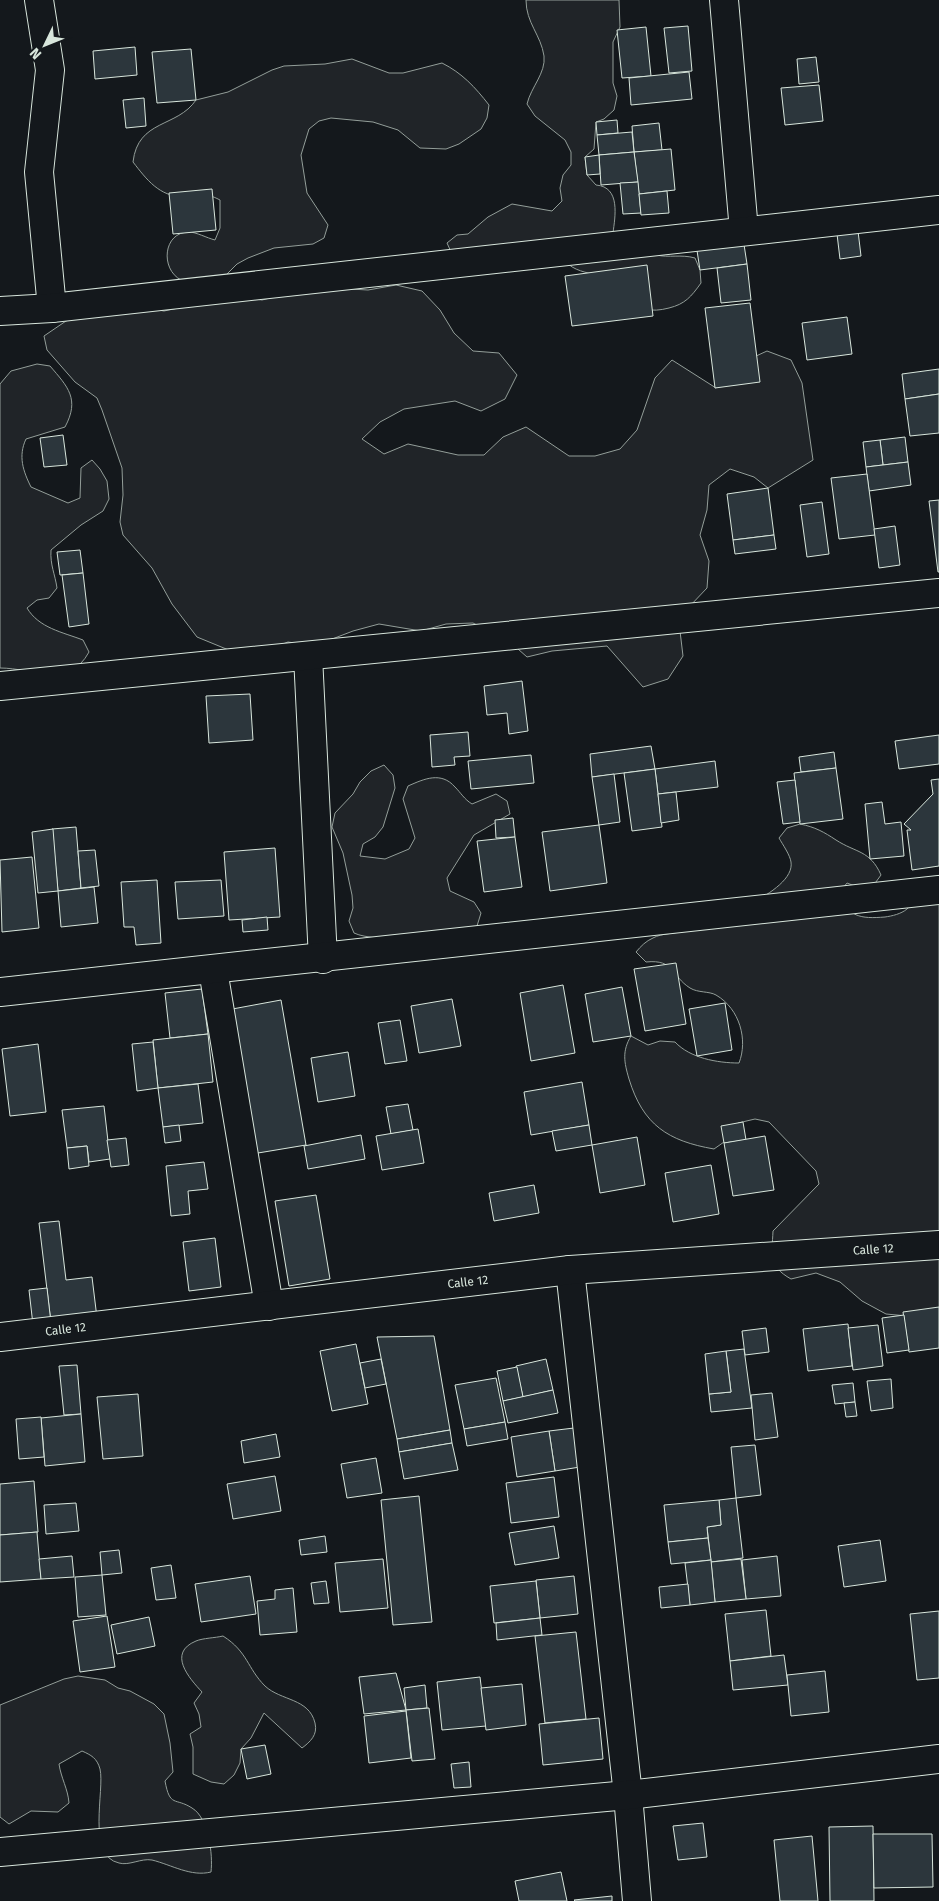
<svg xmlns="http://www.w3.org/2000/svg" width="939" height="1901" font-family="'Fira Sans',sans-serif">
<rect width="100%" height="100%" fill="#14181c"/>
<g fill="#202428" stroke="#939e99">
<path d="M526 0H619L620 27 613 42V83L617 96 614 110 604 119 596 122 594 149 585 157 587 175 596 185C621 187 615 217 613 233 626 240 641 251 656 255 669 258 681 254 695 258L700 270 701 283C691 297 685 304 669 308 631 318 631 291 603 278 590 272 579 273 568 264L452 254 447 243 457 235 468 234 488 217 512 204 552 211 562 201 560 188 563 175 571 165V152L565 140 535 116 527 104C531 87 546 73 544 56 541 35 526 23 526 0Z"/>
<path d="M352 59 389 73H403L442 63C462 73 475 87 489 105L487 118 481 129 459 144 446 149 420 148 398 130 373 122 331 118 319 121 309 129 301 155 307 193 328 225 324 238 313 244 274 248 248 258 237 264 219 282C209 282 190 284 181 280 160 269 163 232 189 232 196 232 207 238 215 240L220 228V200C203 191 200 197 183 197 159 196 147 180 133 162 138 119 177 128 196 100L228 92 272 70 284 66 325 64Z"/>
<polygon points="396,285 422,291 440,310 454,333 473,351 499,353 517,375 505,399 481,411 455,401 404,409 380,422 362,439 384,454 408,444 458,455 484,455 503,437 526,427 569,456 595,456 620,449 637,430 655,378 672,360 716,388 743,362 767,351 791,360 802,383 813,460 768,488 754,477 730,469 709,485 707,510 700,535 709,561 707,588 689,607 680,631 683,656 668,679 643,687 607,646 552,651 527,657 509,641 473,623 446,624 421,631 379,624 353,631 314,646 288,642 262,652 236,653 197,637 172,604 152,568 123,535 120,522 123,495 122,468 102,410 97,398 75,382 47,350 44,336 66,321 105,304 118,303 164,311 235,296 262,300 314,287 368,290"/>
<path d="M37 364 50 366C68 387 80 399 65 427L26 439C18 456 23 471 31 487L68 503 80 498 81 468 92 460 100 469 107 481 109 499 103 511 81 525 51 550C50 565 55 574 57 588L49 598 37 600 27 608C39 628 62 632 83 640L89 652C69 689 33 668 0 668V384L11 371Z"/>
<path d="M384 765 393 775 395 788 383 827 375 837 363 844 360 856 385 859 409 849 415 838 403 799 408 786C424 779 441 771 455 787 461 793 464 799 472 804L496 794 507 801 510 814 474 835 447 878 450 891 474 902 481 913 477 926C454 936 377 944 354 933L349 921 353 908 352 895 343 853 332 827 335 813 353 794 360 782 371 771Z"/>
<path d="M800 824C815 827 824 832 836 840 856 853 870 850 881 875L873 886 860 888 847 883 839 893C848 917 860 919 885 917 892 916 901 914 907 909 919 899 926 884 939 875V1319L886 1314 862 1301 840 1282 816 1273 791 1279C768 1266 772 1255 773 1231L819 1184 816 1171 769 1122 755 1119 738 1123 734 1135 714 1149C668 1141 643 1125 629 1079 624 1062 622 1051 631 1036L648 1045 660 1041 675 1042C690 1058 717 1063 739 1063 748 1040 740 1009 716 995 709 991 698 993 690 988 671 976 675 959 646 962L636 952C641 946 646 941 653 938 662 933 674 934 683 931 707 923 796 893 791 862 790 855 783 845 779 838L787 828Z"/>
<path d="M223 1636C248 1652 247 1668 265 1686 281 1701 309 1698 315 1723 318 1735 310 1742 302 1748L264 1713 251 1738 241 1749 240 1763 234 1775 224 1784 211 1782 193 1774V1747L190 1734 201 1727 199 1714 194 1703 202 1692C189 1678 167 1653 196 1641 203 1638 215 1638 223 1636Z"/>
<path d="M78 1676 105 1680 118 1688 130 1691 154 1704 164 1714 170 1743 173 1772 165 1781C170 1808 175 1797 192 1808 209 1818 213 1855 211 1872 191 1877 172 1865 152 1860 141 1858 129 1866 119 1863 86 1856 105 1790 100 1769 97 1758 91 1755 82 1751L59 1764C61 1778 68 1789 69 1803L58 1812 31 1811 9 1824 0 1817V1705L64 1679Z"/>
</g>
<g fill="#2c363c" stroke="#d8e6dc">
<polygon points="688,26 692,71 669,73 664,28"/>
<polygon points="646,27 651,76 622,78 617,30"/>
<polygon points="135,47 137,75 95,79 93,51"/>
<polygon points="191,49 196,100 157,103 152,52"/>
<polygon points="816,57 819,82 799,84 797,59"/>
<polygon points="689,72 692,99 631,105 629,78"/>
<polygon points="819,85 823,121 785,125 781,88"/>
<polygon points="144,98 146,126 126,128 123,100"/>
<polygon points="617,120 618,133 597,135 596,122"/>
<polygon points="659,123 662,150 634,152 632,126"/>
<polygon points="632,132 634,152 599,155 597,135"/>
<polygon points="671,149 675,190 639,194 634,152"/>
<polygon points="634,152 638,182 601,185 599,155"/>
<polygon points="599,155 600,174 587,175 585,157"/>
<polygon points="638,182 641,213 623,214 620,183"/>
<polygon points="212,189 216,230 173,234 169,193"/>
<polygon points="667,191 669,213 641,215 639,194"/>
<polygon points="858,231 861,256 840,259 837,234"/>
<polygon points="743,238 747,264 700,270 696,244"/>
<polygon points="747,264 751,300 721,303 717,268"/>
<polygon points="647,265 653,316 572,326 565,276"/>
<polygon points="750,303 760,382 715,388 705,308"/>
<polygon points="847,317 852,354 807,360 802,323"/>
<polygon points="939,369 939,394 905,399 902,374"/>
<polygon points="939,394 939,433 910,436 905,399"/>
<polygon points="63,435 67,465 44,467 40,438"/>
<polygon points="905,437 908,462 883,465 880,440"/>
<polygon points="880,440 883,465 866,467 863,442"/>
<polygon points="908,462 911,485 869,491 866,467"/>
<polygon points="867,474 875,535 839,539 831,478"/>
<polygon points="768,488 774,535 733,540 727,494"/>
<polygon points="939,500 939,572 938,572 929,501"/>
<polygon points="822,502 829,554 807,557 800,505"/>
<polygon points="895,526 900,565 879,568 874,529"/>
<polygon points="774,535 776,549 735,554 733,540"/>
<polygon points="80,550 83,573 60,575 57,552"/>
<polygon points="83,573 89,624 69,627 62,575"/>
<polygon points="522,681 528,731 509,734 507,713 487,715 484,686"/>
<polygon points="250,694 253,740 209,743 206,696"/>
<polygon points="468,732 470,756 454,757 455,765 432,767 430,735"/>
<polygon points="939,735 939,764 899,769 895,741"/>
<polygon points="651,746 655,769 592,777 590,754"/>
<polygon points="834,752 836,768 801,772 799,757"/>
<polygon points="531,755 534,783 471,789 468,761"/>
<polygon points="715,761 718,787 658,794 655,769"/>
<polygon points="836,768 843,819 800,824 794,773"/>
<polygon points="655,769 662,827 632,831 624,773"/>
<polygon points="614,774 620,822 599,825 592,777"/>
<polygon points="939,779 939,866 912,870 907,830 911,830 904,824 933,794 931,780"/>
<polygon points="795,780 800,822 783,824 777,782"/>
<polygon points="676,792 679,820 661,823 658,794"/>
<polygon points="882,802 885,824 901,822 904,856 870,859 865,804"/>
<polygon points="513,818 515,837 496,838 495,820"/>
<polygon points="599,825 607,883 550,891 542,832"/>
<polygon points="76,827 81,888 58,891 52,829"/>
<polygon points="53,829 58,891 38,893 32,832"/>
<polygon points="515,837 522,887 484,892 477,841"/>
<polygon points="275,848 280,917 229,920 224,852"/>
<polygon points="95,850 99,886 81,888 78,851"/>
<polygon points="32,857 39,928 2,932 0,860"/>
<polygon points="157,880 161,943 136,945 134,927 124,927 121,882"/>
<polygon points="221,880 224,916 178,919 175,882"/>
<polygon points="94,887 98,923 61,927 58,891"/>
<polygon points="267,917 268,930 243,932 242,920"/>
<polygon points="676,963 686,1024 645,1031 634,969"/>
<polygon points="563,985 575,1053 531,1061 520,993"/>
<polygon points="622,987 631,1036 593,1042 585,994"/>
<polygon points="202,989 208,1034 170,1038 165,993"/>
<polygon points="452,999 461,1046 419,1053 411,1006"/>
<polygon points="281,1000 306,1145 252,1154 227,1010"/>
<polygon points="725,1003 732,1050 697,1056 689,1009"/>
<polygon points="400,1020 407,1061 385,1064 378,1023"/>
<polygon points="208,1034 213,1082 158,1088 153,1040"/>
<polygon points="153,1042 158,1088 137,1091 132,1044"/>
<polygon points="38,1044 46,1112 10,1116 2,1049"/>
<polygon points="348,1052 355,1096 318,1102 311,1058"/>
<polygon points="582,1082 589,1125 531,1135 524,1092"/>
<polygon points="198,1084 203,1123 163,1127 158,1088"/>
<polygon points="408,1104 413,1130 391,1134 386,1107"/>
<polygon points="104,1106 110,1159 89,1162 87,1146 67,1148 62,1110"/>
<polygon points="743,1122 746,1140 724,1143 721,1126"/>
<polygon points="179,1125 181,1141 165,1143 163,1127"/>
<polygon points="589,1125 592,1145 556,1151 552,1131"/>
<polygon points="418,1129 424,1163 382,1170 376,1136"/>
<polygon points="361,1135 365,1159 308,1169 304,1146"/>
<polygon points="765,1136 774,1190 733,1196 724,1143"/>
<polygon points="637,1137 645,1185 600,1193 592,1145"/>
<polygon points="126,1138 129,1165 111,1167 107,1140"/>
<polygon points="87,1146 89,1166 69,1169 67,1148"/>
<polygon points="204,1162 208,1189 188,1191 190,1214 171,1216 166,1166"/>
<polygon points="711,1165 719,1214 673,1222 665,1173"/>
<polygon points="534,1185 539,1213 494,1221 489,1193"/>
<polygon points="316,1195 330,1279 289,1286 275,1201"/>
<polygon points="59,1221 66,1280 92,1277 97,1318 51,1323 39,1223"/>
<polygon points="215,1238 221,1287 189,1291 183,1242"/>
<polygon points="47,1288 51,1323 33,1325 29,1290"/>
<polygon points="939,1307 939,1348 909,1352 903,1312"/>
<polygon points="904,1315 909,1350 887,1353 882,1318"/>
<polygon points="848,1324 852,1366 808,1371 803,1329"/>
<polygon points="878,1325 883,1366 853,1370 848,1328"/>
<polygon points="766,1328 769,1352 745,1355 742,1331"/>
<polygon points="434,1336 450,1430 397,1439 377,1337"/>
<polygon points="356,1344 368,1404 332,1411 320,1351"/>
<polygon points="744,1349 752,1408 711,1412 709,1394 731,1392 726,1351"/>
<polygon points="726,1351 731,1392 709,1394 705,1354"/>
<polygon points="381,1359 386,1384 365,1388 360,1363"/>
<polygon points="546,1359 553,1390 523,1397 516,1366"/>
<polygon points="77,1365 81,1414 64,1415 59,1366"/>
<polygon points="517,1367 523,1397 503,1401 497,1371"/>
<polygon points="496,1378 505,1422 464,1429 455,1385"/>
<polygon points="891,1379 893,1408 871,1411 867,1381"/>
<polygon points="853,1383 855,1402 835,1404 832,1385"/>
<polygon points="553,1390 558,1413 508,1423 503,1401"/>
<polygon points="772,1393 778,1437 755,1440 751,1395"/>
<polygon points="138,1394 143,1456 103,1459 97,1397"/>
<polygon points="855,1402 857,1416 846,1417 844,1403"/>
<polygon points="81,1414 85,1462 45,1466 41,1418"/>
<polygon points="41,1417 44,1457 19,1459 16,1419"/>
<polygon points="505,1422 508,1439 467,1446 464,1429"/>
<polygon points="574,1428 580,1467 555,1471 549,1431"/>
<polygon points="450,1430 452,1443 399,1452 397,1439"/>
<polygon points="549,1431 555,1471 517,1477 511,1437"/>
<polygon points="276,1434 280,1457 244,1463 241,1441"/>
<polygon points="452,1443 458,1470 404,1479 399,1452"/>
<polygon points="755,1445 761,1495 736,1498 731,1447"/>
<polygon points="376,1458 382,1493 347,1498 341,1464"/>
<polygon points="275,1476 281,1511 233,1519 227,1484"/>
<polygon points="554,1477 559,1517 511,1523 506,1483"/>
<polygon points="34,1481 38,1532 0,1535 0,1484"/>
<polygon points="419,1496 432,1622 393,1625 381,1500"/>
<polygon points="736,1498 743,1558 711,1562 707,1527 721,1525 719,1500"/>
<polygon points="719,1500 721,1525 707,1527 708,1538 668,1542 664,1505"/>
<polygon points="76,1503 79,1531 46,1534 44,1505"/>
<polygon points="554,1526 559,1558 515,1565 509,1533"/>
<polygon points="37,1532 41,1579 0,1582 0,1535"/>
<polygon points="325,1536 327,1552 301,1555 299,1540"/>
<polygon points="708,1538 711,1560 671,1564 668,1542"/>
<polygon points="880,1540 886,1581 844,1587 838,1546"/>
<polygon points="119,1550 122,1573 102,1575 100,1552"/>
<polygon points="72,1556 74,1577 41,1579 39,1559"/>
<polygon points="777,1556 781,1596 746,1599 742,1560"/>
<polygon points="383,1559 388,1608 340,1612 335,1563"/>
<polygon points="741,1559 746,1599 715,1602 711,1562"/>
<polygon points="711,1560 715,1602 690,1605 685,1563"/>
<polygon points="171,1565 176,1598 156,1600 151,1568"/>
<polygon points="102,1575 106,1615 78,1617 75,1577"/>
<polygon points="250,1576 256,1614 201,1622 195,1584"/>
<polygon points="574,1576 578,1614 540,1618 536,1580"/>
<polygon points="326,1581 329,1603 314,1604 311,1583"/>
<polygon points="536,1581 540,1618 494,1623 490,1586"/>
<polygon points="688,1584 690,1605 661,1608 659,1587"/>
<polygon points="293,1588 297,1632 260,1635 257,1601 275,1599 275,1590"/>
<polygon points="766,1610 771,1656 730,1661 725,1614"/>
<polygon points="939,1611 939,1678 917,1680 910,1614"/>
<polygon points="107,1616 115,1667 80,1672 73,1621"/>
<polygon points="149,1617 155,1646 117,1654 111,1625"/>
<polygon points="540,1618 542,1635 497,1640 496,1623"/>
<polygon points="576,1632 586,1719 545,1723 535,1636"/>
<polygon points="784,1655 788,1685 733,1690 730,1661"/>
<polygon points="825,1671 829,1712 791,1716 787,1675"/>
<polygon points="396,1673 406,1710 364,1714 359,1677"/>
<polygon points="480,1677 486,1726 442,1730 437,1682"/>
<polygon points="522,1684 526,1725 486,1730 481,1688"/>
<polygon points="425,1685 427,1708 406,1710 404,1688"/>
<polygon points="429,1708 435,1759 412,1761 406,1710"/>
<polygon points="406,1711 411,1758 369,1763 364,1716"/>
<polygon points="599,1718 603,1759 543,1765 539,1724"/>
<polygon points="265,1745 271,1774 247,1779 241,1749"/>
<polygon points="469,1762 471,1787 454,1788 451,1764"/>
<polygon points="703,1823 707,1857 678,1860 673,1826"/>
<polygon points="873,1826 874,1901 830,1901 829,1827"/>
<polygon points="873,1834 932,1834 933,1887 874,1888"/>
<polygon points="812,1836 818,1901 780,1901 774,1840"/>
<polygon points="561,1872 567,1901 519,1901 515,1881"/>
<polygon points="612,1896 612,1901 575,1901 574,1900"/>
</g>
<g fill="none" stroke-linecap="round" stroke-linejoin="round">
<defs>
<g id="minor">
<polyline points="39,0 50,70 39,172 52,308"/>
<polyline points="724,0 744,231"/>
<polyline points="0,311 52,308 939,210"/>
<polyline points="308,656 323,959"/>
<polyline points="0,686 939,593"/>
<polyline points="213,970 269,1306"/>
<polyline points="0,992 939,890"/>
<polyline points="570,1270 628,1795 637,1901"/>
<path id="s1" d="M0 1337 570 1270 939 1245"/>
<polyline points="0,1852 628,1795 939,1759"/>
</g>
</defs>
<use href="#minor" stroke="#d8e6dc" stroke-width="30"/>
<use href="#minor" stroke="#14181c" stroke-width="28"/>
</g>
<g text-anchor="middle" stroke-width="4" stroke-linejoin="round" paint-order="stroke">
<g font-size="12" fill="#d8e6dc" stroke="#14181c">
<text dy="4" stroke="none"><textPath href="#s1" startOffset="878">Calle 12</textPath></text>
<text dy="4" stroke="none"><textPath href="#s1" startOffset="471">Calle 12</textPath></text>
<text dy="4" stroke="none"><textPath href="#s1" startOffset="66">Calle 12</textPath></text>
</g>
</g>
<g transform="translate(45 45) rotate(227)" stroke="#14181c" stroke-width="4" paint-order="stroke">
<path d="M0-4L9 19L0 12L-9 19Z" fill="#d8e6dc"/>
<text y="-8" font-size="14" font-weight="bold" text-anchor="middle" fill="#d8e6dc">N</text>
</g>
</svg>
